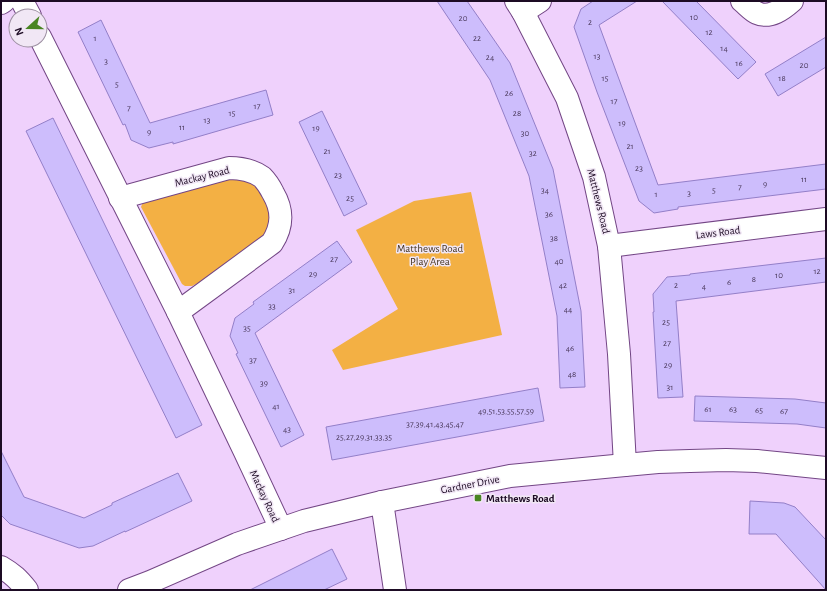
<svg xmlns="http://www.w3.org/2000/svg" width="827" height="591" font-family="'Alegreya Sans',sans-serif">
<rect width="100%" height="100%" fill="#efd1fc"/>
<g fill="#f3b044">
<polygon points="233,174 249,176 274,208 265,239 198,283 192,286 185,286 182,284 141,207 143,202"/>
<polygon points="471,192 502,335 343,370 332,350 398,309 356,230 414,201"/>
</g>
<g fill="#cdbdfc" stroke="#937fc8">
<polygon points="437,1 467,1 481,21 510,63 553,169 581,311 585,387 560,388 557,316 529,176 490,80"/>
<polygon points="593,1 637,1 599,25 658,185 826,164 826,189 678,207 678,209 654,213 639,201 597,92 574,27 581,9"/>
<polygon points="662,1 696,1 756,62 738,79"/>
<polygon points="101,20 150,123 266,90 273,115 173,144 173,142 149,148 131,140 125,124 123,125 78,32"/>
<polygon points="826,37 826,67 778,96 765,74"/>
<polygon points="322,111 367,204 344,216 299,122"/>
<polygon points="53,118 202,425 176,438 26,131"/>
<polygon points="337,241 352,262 255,333 304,435 281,447 236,354 238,353 230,336 235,318 254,304 253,302"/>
<polygon points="826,258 826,282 676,301 683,397 658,398 653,312 654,312 653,294 667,277 690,275 690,274"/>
<polygon points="538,388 544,421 332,460 326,427"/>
<polygon points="695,396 795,399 826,403 826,428 797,424 694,421"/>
<polygon points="1,451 24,497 84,518 112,505 112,503 178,473 192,501 125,532 125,531 93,546 79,548 10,524 1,515"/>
<polygon points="750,501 784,503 795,507 826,540 826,590 776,534 749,534"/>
<polygon points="332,549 347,579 324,590 250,590"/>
</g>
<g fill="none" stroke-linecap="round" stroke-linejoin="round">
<defs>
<g id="minor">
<polyline points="22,1 30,16"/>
<polyline points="516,1 523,12 567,98 594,177 609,246 619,354 625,465"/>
<path d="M742 1C747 5 752 11 757 13 770 19 783 9 792 1"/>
<polyline points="1,3 4,1"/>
<polyline points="523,12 540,1"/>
<polyline points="40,37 178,312 245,452 281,529"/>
<path d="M120 198 229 168C241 168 252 170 262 177 266 181 270 187 273 193 283 210 283 226 272 243L178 312"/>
<polyline points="609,246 826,219"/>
<polyline points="382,502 395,590"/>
<path d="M1 567C13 574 18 579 27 590"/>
<polyline points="129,590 150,582 237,544 304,521 382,502 510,476 625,465 658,462 690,461 726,460 757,461 826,468"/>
</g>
</defs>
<use href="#minor" stroke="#734685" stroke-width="24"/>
<use href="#minor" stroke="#fff" stroke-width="22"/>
</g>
<rect fill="#498522" stroke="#f1e7f5" stroke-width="1.5" x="474" y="494" width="8" height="8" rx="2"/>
<g text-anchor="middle" stroke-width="3" stroke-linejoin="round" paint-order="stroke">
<g font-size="9" fill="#49385a">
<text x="694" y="20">10</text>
<text x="463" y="21">20</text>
<text x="590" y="25">2</text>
<text x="709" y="35">12</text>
<text x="95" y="41">1</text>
<text x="477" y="41">22</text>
<text x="724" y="51">14</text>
<text x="597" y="59">13</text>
<text x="490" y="60">24</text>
<text x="106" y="64">3</text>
<text x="739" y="66">16</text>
<text x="804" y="68">20</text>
<text x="605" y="81">15</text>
<text x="782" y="81">18</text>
<text x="117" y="87">5</text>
<text x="509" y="96">26</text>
<text x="614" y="104">17</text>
<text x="257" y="109">17</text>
<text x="129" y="111">7</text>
<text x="232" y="116">15</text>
<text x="517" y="116">28</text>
<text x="207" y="123">13</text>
<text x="622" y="126">19</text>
<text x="182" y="130">11</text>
<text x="316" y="131">19</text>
<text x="149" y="135">9</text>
<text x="525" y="136">30</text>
<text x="630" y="149">21</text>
<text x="327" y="154">21</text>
<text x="533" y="156">32</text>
<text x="639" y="171">23</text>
<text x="338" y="178">23</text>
<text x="804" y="182">11</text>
<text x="765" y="187">9</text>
<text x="740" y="190">7</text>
<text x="545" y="193">34</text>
<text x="714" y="193">5</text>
<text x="689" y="196">3</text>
<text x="656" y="197">1</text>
<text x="350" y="201">25</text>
<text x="549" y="217">36</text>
<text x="554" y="241">38</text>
<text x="334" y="262">27</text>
<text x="559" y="264">40</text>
<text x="817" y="274">12</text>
<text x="313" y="277">29</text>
<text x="779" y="278">10</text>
<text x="754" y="282">8</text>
<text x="729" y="285">6</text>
<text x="563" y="288">42</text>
<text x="676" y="288">2</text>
<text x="704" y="289">4</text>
<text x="292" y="293">31</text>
<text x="272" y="309">33</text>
<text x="568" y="312">44</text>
<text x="666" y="325">25</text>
<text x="247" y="331">35</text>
<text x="667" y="346">27</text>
<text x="570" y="351">46</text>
<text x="253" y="363">37</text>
<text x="668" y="368">29</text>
<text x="572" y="377">48</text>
<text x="264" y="386">39</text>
<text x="670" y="390">31</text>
<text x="276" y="409">41</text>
<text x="708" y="412">61</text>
<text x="733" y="412">63</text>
<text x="759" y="413">65</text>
<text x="506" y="414">49,51,53,55,57,59</text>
<text x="784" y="414">67</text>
<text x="435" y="427">37,39,41,43,45,47</text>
<text x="287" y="432">43</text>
<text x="364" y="440">25,27,29,31,33,35</text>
</g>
<g font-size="11" fill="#1d0b24" stroke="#f1e7f5">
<text transform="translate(202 176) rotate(-14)" y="4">Mackay Road</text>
<text transform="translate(599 201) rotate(76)" y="4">Matthews Road</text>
<text transform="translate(718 232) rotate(-7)" y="4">Laws Road</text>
<text transform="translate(470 484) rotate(-11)" y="4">Gardner Drive</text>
<text transform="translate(265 496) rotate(65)" y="4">Mackay Road</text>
</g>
<g font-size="11" fill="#443521" stroke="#f1e7f5">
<text x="430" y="252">Matthews Road<tspan x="430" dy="13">Play Area</tspan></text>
</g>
<g font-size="11" font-weight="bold" fill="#1d0b24" stroke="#f1e7f5" text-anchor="start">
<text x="486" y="502">Matthews Road</text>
</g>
</g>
<rect width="827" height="591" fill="none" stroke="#1d0b24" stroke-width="4"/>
<g transform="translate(28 28) rotate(249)"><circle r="19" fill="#f1e7f5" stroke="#9c8fa1"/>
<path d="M0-3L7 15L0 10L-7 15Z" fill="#498522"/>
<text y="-6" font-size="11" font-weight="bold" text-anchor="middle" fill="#1d0b24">N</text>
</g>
</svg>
